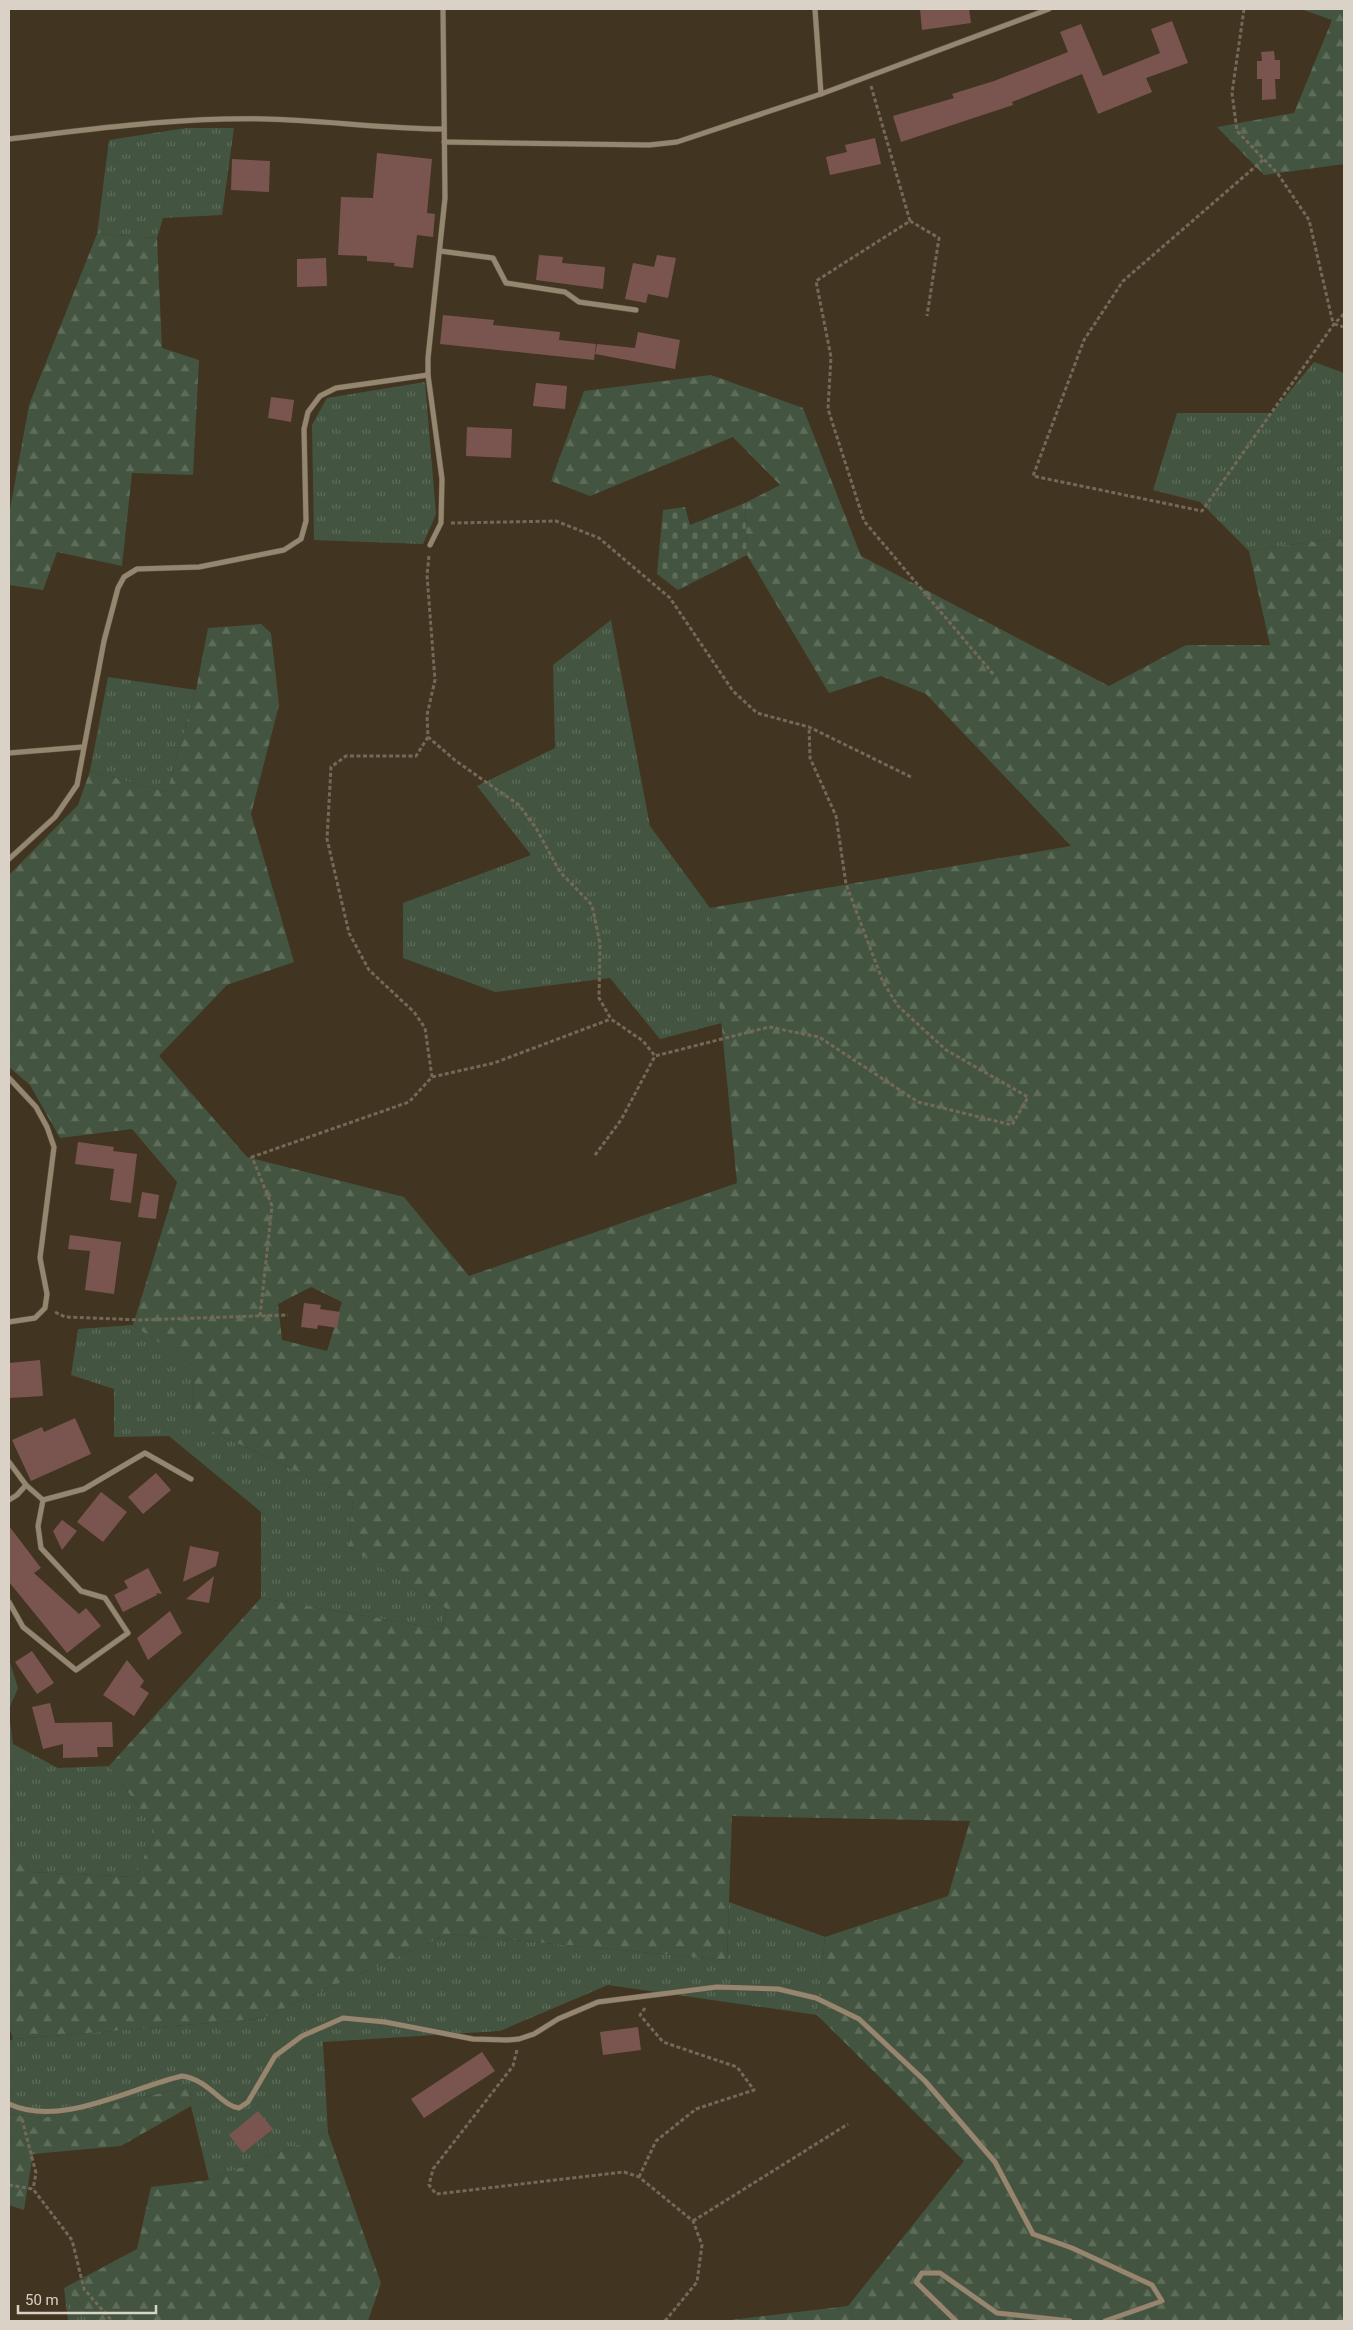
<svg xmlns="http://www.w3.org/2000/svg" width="1353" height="2330" font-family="Roboto,sans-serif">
<defs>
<pattern id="grass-tufts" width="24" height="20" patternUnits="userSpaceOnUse" patternTransform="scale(1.25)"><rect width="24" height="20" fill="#435540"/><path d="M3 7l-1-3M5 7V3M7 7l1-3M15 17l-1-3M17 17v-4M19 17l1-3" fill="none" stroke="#5e6d5a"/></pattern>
<pattern id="forest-firs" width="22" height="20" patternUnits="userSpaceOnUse" patternTransform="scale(1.25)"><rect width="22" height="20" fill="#435540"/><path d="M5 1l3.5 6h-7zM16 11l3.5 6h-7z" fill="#5e6d5a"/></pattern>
<pattern id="cemetery-stones" width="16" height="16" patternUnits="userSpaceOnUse" patternTransform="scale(1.25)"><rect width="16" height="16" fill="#435540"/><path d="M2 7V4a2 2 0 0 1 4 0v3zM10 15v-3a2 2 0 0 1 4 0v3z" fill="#5e6d5a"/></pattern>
</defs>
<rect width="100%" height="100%" fill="#413421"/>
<g fill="url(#grass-tufts)">
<polygon points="186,128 234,128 222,215 163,218 157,238 97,234 109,140"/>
<polygon points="1314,362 1344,373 1344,537 1249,551 1200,502 1153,490 1177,413 1272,413"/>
<polygon points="425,382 436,514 423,544 314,540 312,425 327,398"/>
<polygon points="611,620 650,826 710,908 722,1023 660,1039 610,978 495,992 403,958 403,903 531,855 477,786 555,748 553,665"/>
<polygon points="108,677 196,690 167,792 90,771"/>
<polygon points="133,1325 194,1366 193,1422 353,1498 349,1547 447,1609 441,1629 261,1598 261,1512 169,1436 114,1437 114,1389 71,1375 78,1329"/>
<polygon points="9,1659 18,1688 9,1709"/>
<polygon points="9,1713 13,1744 58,1768 109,1766 156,1830 135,1877 31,1872 9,1845"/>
<polygon points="729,1902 825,1937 817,2015 608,1985 500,2031 323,2042 328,2133 209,2180 191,2106 190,2087 43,2118 9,2114 9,2041 13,2039 260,2019 448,1934 727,1960"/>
<polygon points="64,2288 97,2321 68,2321"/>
</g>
<g fill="url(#forest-firs)" fill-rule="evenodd">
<polygon points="1301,9 1344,9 1344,164 1264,175 1217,127 1294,113 1332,20"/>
<polygon points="97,234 157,238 162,348 199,360 193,475 132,473 122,566 57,552 43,590 9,585 9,515 29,405"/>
<path d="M711 375 803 408 861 556 1109 686 1186 645H1270L1249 551 1344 537V2321H723L848 2306 964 2161 817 2015 825 1937 948 1896 970 1821 732 1816 727 1960 448 1934 260 2019 13 2039 9 2027V1845L31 1872 135 1877 156 1830 109 1766 261 1598 441 1629 447 1609 349 1547 353 1498 193 1422 194 1366 133 1325 177 1182 132 1129 60 1138 30 1085 9 1067V875L78 805 90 771 167 792 196 690 208 628 261 624 271 633 279 705 251 814 294 962 227 985 159 1056 247 1157 404 1197 469 1276 737 1183 710 908 1071 846 926 694 881 676 829 693 747 555 745 503 780 485 733 437 590 496 551 481 584 391ZM311 1287 342 1302 327 1351 282 1340 278 1304Z"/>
<polygon points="190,2087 191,2106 121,2146 33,2154 24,2210 9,2205 9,2114 43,2118"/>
<polygon points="328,2133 381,2283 368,2321 97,2321 64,2288 137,2249 151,2187 209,2180"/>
</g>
<polygon fill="url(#cemetery-stones)" points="745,503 747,555 678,590 657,574 663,510 685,507 690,525"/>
<g fill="#7a5550">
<polygon points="920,9 969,9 971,23 922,30"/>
<polygon points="1172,21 1188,63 1146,78 1152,92 1098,114 1082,74 1012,102 1013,105 901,142 893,116 954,98 952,94 994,81 1068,52 1060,32 1081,24 1103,76 1160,53 1151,29"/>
<polygon points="1274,51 1275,60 1280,60 1280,79 1275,79 1276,99 1262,100 1262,79 1257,79 1257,61 1262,61 1261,52"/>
<polygon points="875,138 881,164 830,175 826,157 847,152 845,145"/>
<polygon points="377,153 432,159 427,213 435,214 433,237 417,235 413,268 394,266 395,263 367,261 367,256 338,255 341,197 373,198"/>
<polygon points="232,159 270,161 269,192 231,190"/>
<polygon points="539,255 563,257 562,263 605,267 603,289 536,280"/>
<polygon points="657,255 676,258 668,298 648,294 646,303 625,299 633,263 654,267"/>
<polygon points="326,258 327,286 297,287 297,259"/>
<polygon points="443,315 494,320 493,325 560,332 559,340 596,344 594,360 440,344"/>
<polygon points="638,332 680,340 675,369 595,354 597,344 635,348"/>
<polygon points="536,383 567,386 565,409 533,406"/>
<polygon points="271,397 294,400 291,422 268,418"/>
<polygon points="467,427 512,429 511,458 466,456"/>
<polygon points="78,1142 114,1147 113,1151 137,1154 131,1203 110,1200 114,1169 75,1164"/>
<polygon points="142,1192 159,1195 156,1219 138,1217"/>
<polygon points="70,1235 121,1242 114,1294 85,1290 90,1251 68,1249"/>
<polygon points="304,1303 321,1305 320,1309 340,1312 337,1328 318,1325 317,1329 301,1327"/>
<polygon points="40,1360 43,1396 9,1398 9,1363"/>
<polygon points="75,1418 91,1454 31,1481 12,1440 42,1427 44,1432"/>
<polygon points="156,1473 171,1490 143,1514 128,1497"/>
<polygon points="101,1492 127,1512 103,1542 77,1522"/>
<polygon points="62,1520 77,1531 62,1550 53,1531"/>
<polygon points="9,1526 41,1568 34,1573 79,1614 86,1608 101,1626 67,1653 9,1582"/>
<polygon points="190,1546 219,1552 216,1566 183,1582"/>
<polygon points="148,1568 162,1594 156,1593 157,1595 123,1612 114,1595 128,1588 124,1581"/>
<polygon points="214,1576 209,1603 186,1599"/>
<polygon points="170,1611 182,1633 148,1660 137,1638"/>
<polygon points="32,1651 54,1683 37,1694 15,1662"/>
<polygon points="127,1660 144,1681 140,1687 149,1693 134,1716 103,1695"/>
<polygon points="50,1703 55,1723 112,1722 113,1747 97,1747 98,1757 63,1758 63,1744 43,1749 32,1707"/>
<polygon points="638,2027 641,2050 603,2055 600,2032"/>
<polygon points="482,2052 495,2071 424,2118 411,2099"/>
<polygon points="258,2111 273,2129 243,2153 229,2135"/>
</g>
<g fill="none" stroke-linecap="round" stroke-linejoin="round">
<defs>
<g id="minor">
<polyline points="815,9 821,94"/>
<path d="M9 139C94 129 179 117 265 119 324 120 383 129 443 129"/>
<polyline points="444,142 649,145 677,142 821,94 1049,9"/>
<polyline points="440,251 493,258 506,283 565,292 579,302 636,310"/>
<polyline points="430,545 441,523 442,479 428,375 428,358 445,198 443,9"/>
<polyline points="9,753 83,747"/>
<polyline points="9,859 55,817 77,785 104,641 118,588 124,577 137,569 199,567 284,550 301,539 306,521 304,429 308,412 320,396 336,388 428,375"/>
<polyline points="9,1078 36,1107 47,1127 54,1147 40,1258 47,1294 45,1308 35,1318 9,1322"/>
<polyline points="9,1462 26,1485 17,1495 9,1500"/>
<polyline points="26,1485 43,1500 84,1489 145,1453 191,1479"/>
<polyline points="9,1602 23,1627 76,1670 128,1633 105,1598 81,1591 41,1548 38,1526 43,1500"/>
<path d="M9 2104C61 2128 130 2088 182 2076 210 2080 221 2106 239 2108L248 2102 275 2056 302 2036 343 2018 385 2022 473 2039 507 2040 519 2039 534 2034 558 2019 598 2002 717 1987 778 1989 816 1998 859 2019 925 2081 995 2162 1033 2234 1072 2248 1152 2285 1162 2301 1105 2321"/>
<polyline points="956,2321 916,2282 922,2273 940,2273 997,2313 1070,2321"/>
</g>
</defs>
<use href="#minor" stroke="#5d5242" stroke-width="6"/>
<g stroke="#746959" stroke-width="3" stroke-dasharray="4 2.5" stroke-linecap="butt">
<polyline points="1244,9 1232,93 1237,131 1278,174 1309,220 1333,323"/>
<polyline points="871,86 910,221 816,281 831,357 828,409 864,521 994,675"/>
<polyline points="1263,160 1123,281 1084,340 1033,476 1202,511 1334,324 1344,314"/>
<polyline points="910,221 939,238 927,316"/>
<polyline points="1334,324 1344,327"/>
<polyline points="451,523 556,521 599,538 670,598 733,691 757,713 809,727 911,777"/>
<polyline points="429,556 427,575 435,680 427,715 428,737 456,761 519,805 536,828 560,872 592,905 600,944 599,998 611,1019 643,1041 655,1056"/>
<polyline points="428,737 416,756 346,756 331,767 327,839 349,933 369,970 414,1012 425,1028 432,1077"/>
<polyline points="595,1155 621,1120 655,1056 769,1027 819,1037 918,1102 1012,1125 1028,1097 946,1050 898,1006 883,982 846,884 836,816 810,758 809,727"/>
<polyline points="55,1312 65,1317 141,1320 288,1315"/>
<polyline points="260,1316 272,1206 252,1157 409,1102 432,1077 494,1063 611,1019"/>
<polyline points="517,2050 513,2066 433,2169 429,2185 436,2194 624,2172 639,2177 693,2221 702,2245 697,2282 665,2321"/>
<polyline points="22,2119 36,2173 33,2189"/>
<polyline points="639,2177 656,2141 696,2109 754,2090 737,2067 663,2042 640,2015 645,2008"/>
<polyline points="9,2185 33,2189 72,2240 84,2289 112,2321"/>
<polyline points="693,2221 848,2124"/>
</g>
<use href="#minor" stroke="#958670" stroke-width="5"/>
</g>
<rect width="1353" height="2330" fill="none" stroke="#dad2c7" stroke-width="20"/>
<path d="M18 2305v8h138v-8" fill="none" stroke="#dad2c7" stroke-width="2.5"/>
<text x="25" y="2305" font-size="15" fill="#dad2c7" stroke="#413421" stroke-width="4" paint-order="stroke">50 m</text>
</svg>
